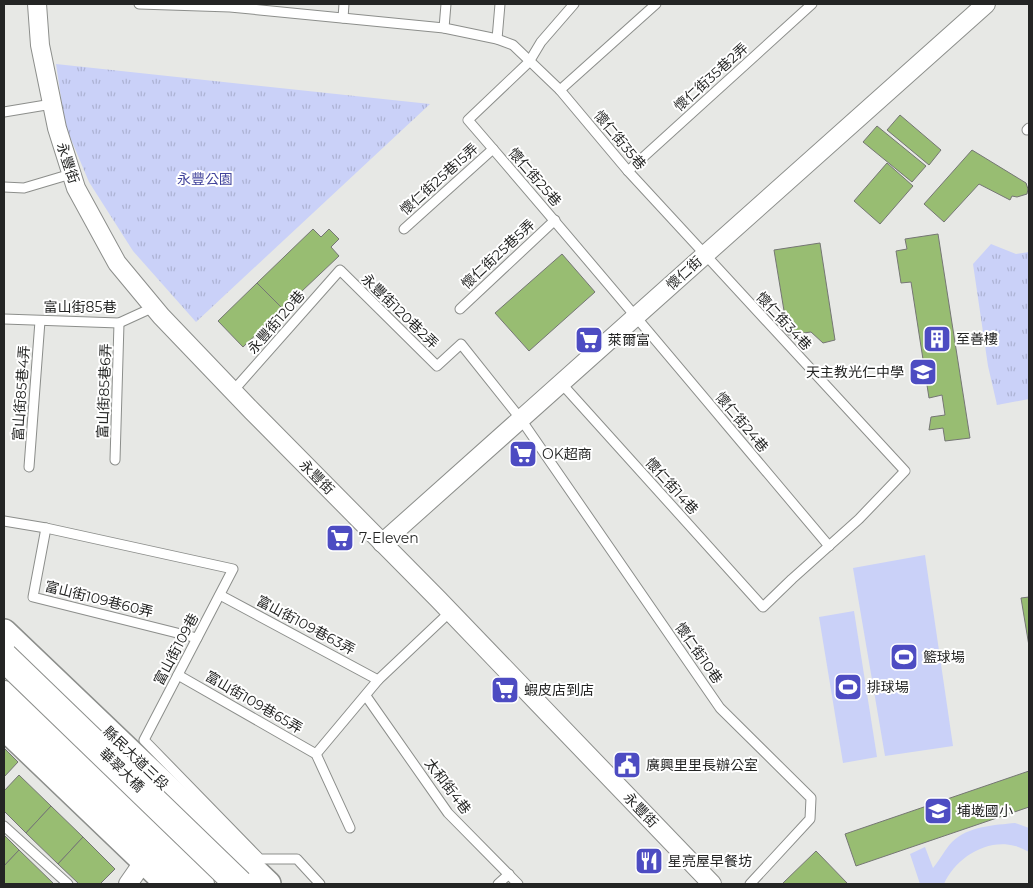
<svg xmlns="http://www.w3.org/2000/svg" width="1033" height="888" font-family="Montserrat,'Noto Sans TC',sans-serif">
<defs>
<pattern id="park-tufts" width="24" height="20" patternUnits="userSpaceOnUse" patternTransform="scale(1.25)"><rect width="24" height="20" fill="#cad1f8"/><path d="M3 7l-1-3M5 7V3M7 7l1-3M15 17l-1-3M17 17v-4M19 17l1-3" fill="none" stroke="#adb3d4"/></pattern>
</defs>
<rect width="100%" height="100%" fill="#e7e8e5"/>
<g fill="url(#park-tufts)">
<polygon points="56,64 430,104 196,322 133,251 89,182 65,125"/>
<polygon points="991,244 1016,254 1029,252 1029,399 997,405 988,366 973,264"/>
</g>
<g fill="#cad1f8">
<polygon points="925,555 953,746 885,756 853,568"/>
<polygon points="854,611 877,757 843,763 819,617"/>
<path d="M1015 823 1029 828V852C1025 850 1020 847 1015 846 986 838 955 859 944 884H920L910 854 925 847 933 868C940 860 945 849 952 842 968 826 995 825 1015 823Z"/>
</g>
<g fill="#98bd72" stroke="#757674">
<polygon points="900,115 941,150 929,165 887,130"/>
<polygon points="877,126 926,166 912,182 863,142"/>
<polygon points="972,150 1026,183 1028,189 1027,194 1017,197 1012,196 1010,200 979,184 944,222 924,204"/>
<polygon points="887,163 913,186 880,224 854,201"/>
<polygon points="313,229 321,237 329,229 339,239 331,247 339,256 283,309 257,283"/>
<polygon points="938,234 970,438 945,441 943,428 929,430 931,417 945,415 942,395 929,398 911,282 901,283 896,251 907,249 905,239"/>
<polygon points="820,243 835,340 823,343 811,332 788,335 774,250"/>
<polygon points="562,254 595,292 529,351 495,313"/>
<polygon points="257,283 283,309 243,347 218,321"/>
<polygon points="1029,597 1029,646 1021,598"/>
<polygon points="4,748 18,762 4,777"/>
<polygon points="1029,771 1029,807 856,866 845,834"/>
<polygon points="19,775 51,806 26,833 4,811 4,791"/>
<polygon points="51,806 83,837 58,864 26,833"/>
<polygon points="4,835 19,850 4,866"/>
<polygon points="83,837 115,869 100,884 79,884 58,864"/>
<polygon points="19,850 54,884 4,884 4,866"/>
<polygon points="816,851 848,884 782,884"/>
</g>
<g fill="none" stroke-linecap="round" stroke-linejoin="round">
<defs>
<g id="lane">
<polyline points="139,4 230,7 444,28 497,39 513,45 560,90 628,171 905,471 859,519 792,579 763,607 561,383"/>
<path d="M574 4 541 42 529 62 468 120C590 261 709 404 829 546"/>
<polyline points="343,18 344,4"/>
<polyline points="444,28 446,4"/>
<polyline points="497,39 500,4"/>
<polyline points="560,90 656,4"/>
<polyline points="4,112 52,104"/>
<polyline points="1027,130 1029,128"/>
<polyline points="628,171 812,4"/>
<polyline points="4,187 24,188 71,174"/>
<polyline points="404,229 493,149"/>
<polyline points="460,309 555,220"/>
<polyline points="4,319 119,323 154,307"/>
<polyline points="233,391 340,270 437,366 461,344 520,418 720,708 811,798 810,819 750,884"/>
<polyline points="115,460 119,323"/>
<polyline points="29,467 40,321"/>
<polyline points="4,521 46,528 233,569 144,740 260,859 297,859 320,884"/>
<polyline points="46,528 33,597 197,638"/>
<polyline points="220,595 378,680"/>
<polyline points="178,675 316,754 350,828"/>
<polyline points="366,696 448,813 518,884"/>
<polyline points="316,754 378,680 450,612"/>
<polyline points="4,826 68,884"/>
<polyline points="498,884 509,874"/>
</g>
<g id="street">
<polyline points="37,4 40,45 57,128 76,188 117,263 161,316 252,411 438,599 712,884"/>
<polyline points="382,543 986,4"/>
<polyline points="128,884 144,861"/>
</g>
<g id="secondary">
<polyline points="4,632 268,884"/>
<polyline points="4,727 168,884"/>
</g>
<polyline id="highway" points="4,695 200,884"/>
</defs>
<use href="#lane" stroke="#8c8e8b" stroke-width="11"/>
<use href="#street" stroke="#8c8e8b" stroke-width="20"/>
<use href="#secondary" stroke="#8c8e8b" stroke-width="28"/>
<use href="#highway" stroke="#8c8e8b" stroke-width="30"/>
<use href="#lane" stroke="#fff" stroke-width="9"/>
<use href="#street" stroke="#fff" stroke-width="18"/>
<use href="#secondary" stroke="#fff" stroke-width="25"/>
<use href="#highway" stroke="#fff" stroke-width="28"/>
<defs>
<polyline id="highway-bridge" points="4,657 239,884"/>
</defs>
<use href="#highway-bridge" stroke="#8c8e8b" stroke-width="30" stroke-linecap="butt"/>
<use href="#highway-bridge" stroke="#fff" stroke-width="28"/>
</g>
<defs>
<symbol id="building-square" viewBox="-11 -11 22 22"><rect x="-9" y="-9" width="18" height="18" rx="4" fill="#4d4cc2" stroke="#fff"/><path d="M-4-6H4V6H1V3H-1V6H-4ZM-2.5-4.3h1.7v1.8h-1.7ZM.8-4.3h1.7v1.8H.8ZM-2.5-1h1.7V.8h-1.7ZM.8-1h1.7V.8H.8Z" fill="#fff"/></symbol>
<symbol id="supermarket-square" viewBox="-11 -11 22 22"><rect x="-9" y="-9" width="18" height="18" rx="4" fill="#4d4cc2" stroke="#fff"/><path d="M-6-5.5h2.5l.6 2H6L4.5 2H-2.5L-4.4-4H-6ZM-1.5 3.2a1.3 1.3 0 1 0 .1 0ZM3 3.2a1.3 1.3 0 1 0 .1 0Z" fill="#fff"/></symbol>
<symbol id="school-square" viewBox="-11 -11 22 22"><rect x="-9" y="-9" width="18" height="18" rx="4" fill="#4d4cc2" stroke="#fff"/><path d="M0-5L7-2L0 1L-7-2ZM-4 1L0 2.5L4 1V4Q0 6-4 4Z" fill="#fff"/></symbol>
<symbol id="stadium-square" viewBox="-11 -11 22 22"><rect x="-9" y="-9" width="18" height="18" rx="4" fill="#4d4cc2" stroke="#fff"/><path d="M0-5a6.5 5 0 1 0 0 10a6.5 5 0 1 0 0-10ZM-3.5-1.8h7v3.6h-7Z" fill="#fff"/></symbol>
<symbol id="civic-square" viewBox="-11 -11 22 22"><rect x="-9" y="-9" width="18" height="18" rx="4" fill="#4d4cc2" stroke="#fff"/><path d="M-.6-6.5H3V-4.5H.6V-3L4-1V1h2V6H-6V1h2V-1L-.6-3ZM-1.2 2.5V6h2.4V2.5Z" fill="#fff"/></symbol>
<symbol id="restaurant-square" viewBox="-11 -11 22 22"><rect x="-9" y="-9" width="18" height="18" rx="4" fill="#4d4cc2" stroke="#fff"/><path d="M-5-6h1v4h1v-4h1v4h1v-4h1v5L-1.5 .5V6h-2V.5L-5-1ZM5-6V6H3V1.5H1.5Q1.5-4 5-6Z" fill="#fff"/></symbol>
</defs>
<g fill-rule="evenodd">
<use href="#building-square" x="921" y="323" width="32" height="32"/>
<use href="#supermarket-square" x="573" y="324" width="32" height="32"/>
<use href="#school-square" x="907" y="356" width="32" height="32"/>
<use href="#supermarket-square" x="507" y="438" width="32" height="32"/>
<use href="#supermarket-square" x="324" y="522" width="32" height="32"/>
<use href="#stadium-square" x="888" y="641" width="32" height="32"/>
<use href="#stadium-square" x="832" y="671" width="32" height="32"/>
<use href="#supermarket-square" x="489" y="674" width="32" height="32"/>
<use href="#civic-square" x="611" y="749" width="32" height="32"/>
<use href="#school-square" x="922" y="795" width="32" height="32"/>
<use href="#restaurant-square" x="633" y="845" width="32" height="32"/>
</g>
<g text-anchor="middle" stroke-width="4" stroke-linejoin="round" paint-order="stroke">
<g font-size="14" fill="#242524" stroke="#fff">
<text transform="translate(711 77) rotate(-42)" y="5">懷仁街35巷2弄</text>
<text transform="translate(620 140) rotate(50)" y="5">懷仁街35巷</text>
<text transform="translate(68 163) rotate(72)" y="5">永豐街</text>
<text transform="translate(535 177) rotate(49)" y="5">懷仁街25巷</text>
<text transform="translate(439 179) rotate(-42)" y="5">懷仁街25巷15弄</text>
<text transform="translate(498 254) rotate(-43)" y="5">懷仁街25巷5弄</text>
<text transform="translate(684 273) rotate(-42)" y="5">懷仁街</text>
<text x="80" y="312">富山街85巷</text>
<text transform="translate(400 311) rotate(44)" y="5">永豐街120巷2弄</text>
<text transform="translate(784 321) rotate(47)" y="5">懷仁街34巷</text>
<text transform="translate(276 322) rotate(-49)" y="5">永豐街120巷</text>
<text transform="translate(104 391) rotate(-88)" y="5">富山街85巷6弄</text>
<text transform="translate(21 393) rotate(-86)" y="5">富山街85巷4弄</text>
<text transform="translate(742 422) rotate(50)" y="5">懷仁街24巷</text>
<text transform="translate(317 477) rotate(45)" y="5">永豐街</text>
<text transform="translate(672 486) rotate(48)" y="5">懷仁街14巷</text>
<text transform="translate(99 599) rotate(14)" y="5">富山街109巷60弄</text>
<text transform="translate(306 625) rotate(28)" y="5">富山街109巷63弄</text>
<text transform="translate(176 649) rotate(-62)" y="5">富山街109巷</text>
<text transform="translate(699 653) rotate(55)" y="5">懷仁街10巷</text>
<text transform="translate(254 702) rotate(30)" y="5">富山街109巷65弄</text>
<text transform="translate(136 758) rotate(44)" y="5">縣民大道三段</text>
<text transform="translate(122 770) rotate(44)" y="5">華翠大橋</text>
<text transform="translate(448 786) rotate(53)" y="5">太和街4巷</text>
<text transform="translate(641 810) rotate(46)" y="5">永豐街</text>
</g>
<g font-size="14" fill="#42449c" stroke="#fff">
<text x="205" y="184">永豐公園</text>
</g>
<g font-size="14" fill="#242524" stroke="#fff" text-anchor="start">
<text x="956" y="344">至善樓</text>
<text x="608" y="345">萊爾富</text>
<text x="904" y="377" text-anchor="end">天主教光仁中學</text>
<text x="542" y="459">OK超商</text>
<text x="359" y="543">7-Eleven</text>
<text x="923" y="662">籃球場</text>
<text x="867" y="692">排球場</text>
<text x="524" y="695">蝦皮店到店</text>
<text x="646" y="770">廣興里里長辦公室</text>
<text x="957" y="816">埔墘國小</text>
<text x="668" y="866">星亮屋早餐坊</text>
</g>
</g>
<rect width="1033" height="888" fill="none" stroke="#242524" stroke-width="10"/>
</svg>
